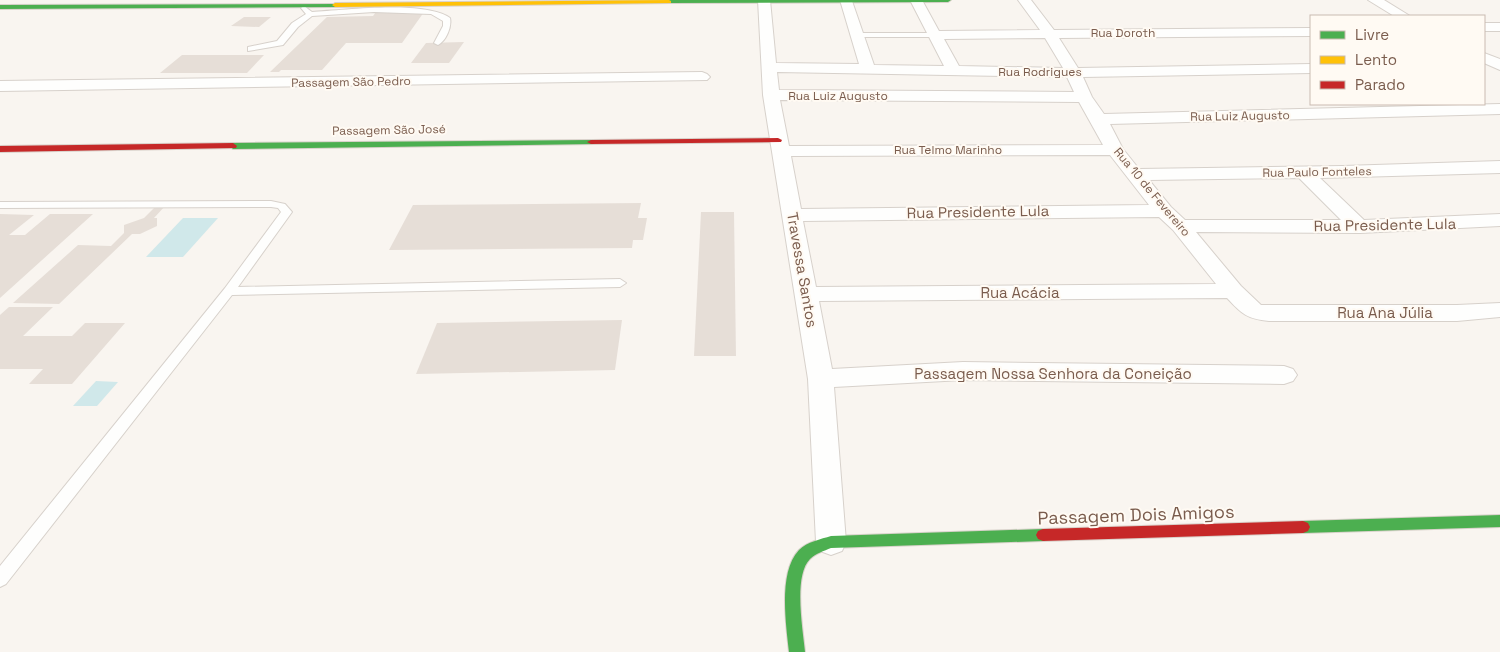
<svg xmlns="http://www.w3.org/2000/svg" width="1500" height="652" font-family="'Space Grotesk',sans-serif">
<rect width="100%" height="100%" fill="#f9f5f0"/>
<g fill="#d0e8ea">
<polygon points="183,218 218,218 183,257 146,257"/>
<polygon points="96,381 118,382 97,406 73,406"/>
</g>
<g fill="#e6ded7">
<polygon points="376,12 424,12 402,43 346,43 322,70 281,70 279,72 270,72 327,17 373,16"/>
<polygon points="244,17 271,17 259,27 231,26"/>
<polygon points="464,42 449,63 411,63 426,43"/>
<polygon points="182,55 264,55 247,73 160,73"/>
<polygon points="641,203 638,218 647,218 643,240 633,240 632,248 389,250 413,205"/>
<polygon points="156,206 165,206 154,218 157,218 157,226 140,234 132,234 59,304 13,303 78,245 111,246 124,233 124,225 144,218"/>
<polygon points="701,212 734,212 736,356 694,356"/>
<polygon points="0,214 34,215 9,235 25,235 50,214 93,214 0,298"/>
<polygon points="9,307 53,307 23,336 72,336 85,323 125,323 72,384 29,384 43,369 0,369 0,315"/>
<polygon points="622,320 615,370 416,374 437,323"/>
</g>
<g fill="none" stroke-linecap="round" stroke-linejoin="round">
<defs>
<g id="lane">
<path d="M304 6 312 12C342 10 427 0 450 18 452 27 446 41 438 45L434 43 443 26V21L431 14 374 12 312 16 298 27 283 45 248 51V47L277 41 292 23 306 14 301 8Z"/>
<polygon points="852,33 935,33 939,35 935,37 852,37"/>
<polygon points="271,201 285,204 292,212 238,287 620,279 626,283 620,287 232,295 6,584 0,587 0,566 225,288 281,212 278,208 271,207 0,208 0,202"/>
</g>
<g id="street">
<path d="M758 0H770L776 63 859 64 840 0 852 1 874 65 944 66 910 0H922L939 31 1040 30 1018 0H1031L1054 30 1311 28V36L1059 38 1078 68 1311 64V73L1083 77 1092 97 1104 114 1500 104V114L1110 124 1123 149 1139 169 1343 166 1500 161V173L1320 178 1364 220 1500 214V226L1360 233 1196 232 1241 286 1261 305H1457L1500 303V317L1457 321H1269C1247 319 1242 314 1227 298L819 301 832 369 963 362 1284 366 1293 369 1297 375 1293 381 1284 384 963 380 834 387 846 542 842 551 831 555 820 551 816 542 808 379 763 95ZM1045 38 1063 68 959 66 944 39ZM777 72 1067 77 1074 92 779 90ZM780 100 1079 102 1103 145 789 146ZM1110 155 1149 205 801 209 791 156ZM1299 178 1341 220H1185L1171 207 1149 180ZM1159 217 1173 230 1216 284 816 287 803 221Z"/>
<polygon points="1368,0 1384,0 1410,16 1394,16"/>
<rect x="1484" y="23" width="16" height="8"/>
<polygon points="1484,53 1500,59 1500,70 1484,63"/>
<polygon points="702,72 707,74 710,77 707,80 0,91 0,81"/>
</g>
<g id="fast">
<polygon points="669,0 951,0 948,2 667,3 667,1"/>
<polygon points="337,4 338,5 335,7 0,9 0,5"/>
<polygon points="591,140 594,140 594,144 233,149 229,146 233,143"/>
<polygon points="1500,515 1500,527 1303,533 1298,531 1296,527 1298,523 1303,521"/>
<path d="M1043 529 1048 531 1050 535 1048 539 1043 541 831 548C824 551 816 553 810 559 793 576 803 630 805 652H789C786 624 778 572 799 550 807 542 821 539 831 536Z"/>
</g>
<polygon id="slow" points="669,0 671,1 671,3 335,7 332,5 335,3"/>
<g id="jam">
<polygon points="778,138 782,140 781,142 591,144 587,142 591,140"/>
<polygon points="233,143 237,146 236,148 0,152 0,146"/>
<polygon points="1303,521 1308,523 1310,527 1308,531 1303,533 1043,541 1038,539 1036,535 1038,531 1043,529"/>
</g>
</defs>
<use href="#lane" stroke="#d7d1cb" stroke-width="2"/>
<use href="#street" stroke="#d7d1cb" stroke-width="2"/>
<use href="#fast" stroke="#d9d2cb" stroke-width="2"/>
<use href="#slow" stroke="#d9d2cb" stroke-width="2"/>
<use href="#jam" stroke="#d9d2cb" stroke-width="2"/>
<use href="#lane" fill="#fefefd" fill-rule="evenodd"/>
<use href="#street" fill="#fefefd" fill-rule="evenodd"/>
<use href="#fast" fill="#4caf50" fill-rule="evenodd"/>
<use href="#slow" fill="#ffc107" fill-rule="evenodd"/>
<use href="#jam" fill="#c62828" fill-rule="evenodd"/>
</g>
<g text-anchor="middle" stroke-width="4" stroke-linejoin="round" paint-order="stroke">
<g font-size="12" fill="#7a5c4d" stroke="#fffaf3">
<text x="1123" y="37">Rua Doroth</text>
<text x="1040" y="76">Rua Rodrigues</text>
<text transform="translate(351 82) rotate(-1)" y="4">Passagem São Pedro</text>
<text x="838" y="100">Rua Luiz Augusto</text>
<text transform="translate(1240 116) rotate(-1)" y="4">Rua Luiz Augusto</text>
<text transform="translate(389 130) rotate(-1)" y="4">Passagem São José</text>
<text x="948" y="154">Rua Telmo Marinho</text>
<text transform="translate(1317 172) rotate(-1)" y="4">Rua Paulo Fonteles</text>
<text transform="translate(1152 192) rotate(50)" y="4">Rua 10 de Fevereiro</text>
</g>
<g font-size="15" fill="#7a5c4d" stroke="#fffaf3">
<text transform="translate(978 212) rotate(-1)" y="5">Rua Presidente Lula</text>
<text transform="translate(1385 225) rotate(-1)" y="5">Rua Presidente Lula</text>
<text transform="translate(802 270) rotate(80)" y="5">Travessa Santos</text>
<text x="1020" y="298">Rua Acácia</text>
<text x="1385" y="318">Rua Ana Júlia</text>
<text x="1053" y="379">Passagem Nossa Senhora da Coneição</text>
</g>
<g font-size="18" fill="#7a5c4d" stroke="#fffaf3">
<text transform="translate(1136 515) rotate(-2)" y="6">Passagem Dois Amigos</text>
</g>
</g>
<rect x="1310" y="15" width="175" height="90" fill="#fffaf3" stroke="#cabbb1"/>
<rect x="1320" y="31" width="25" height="8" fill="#4caf50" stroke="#cabbb1"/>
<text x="1355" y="40" font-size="15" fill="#7a5c4d">Livre</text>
<rect x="1320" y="56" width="25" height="8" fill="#ffc107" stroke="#cabbb1"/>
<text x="1355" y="65" font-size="15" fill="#7a5c4d">Lento</text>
<rect x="1320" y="81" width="25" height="8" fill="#c62828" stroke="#cabbb1"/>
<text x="1355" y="90" font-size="15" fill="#7a5c4d">Parado</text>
</svg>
